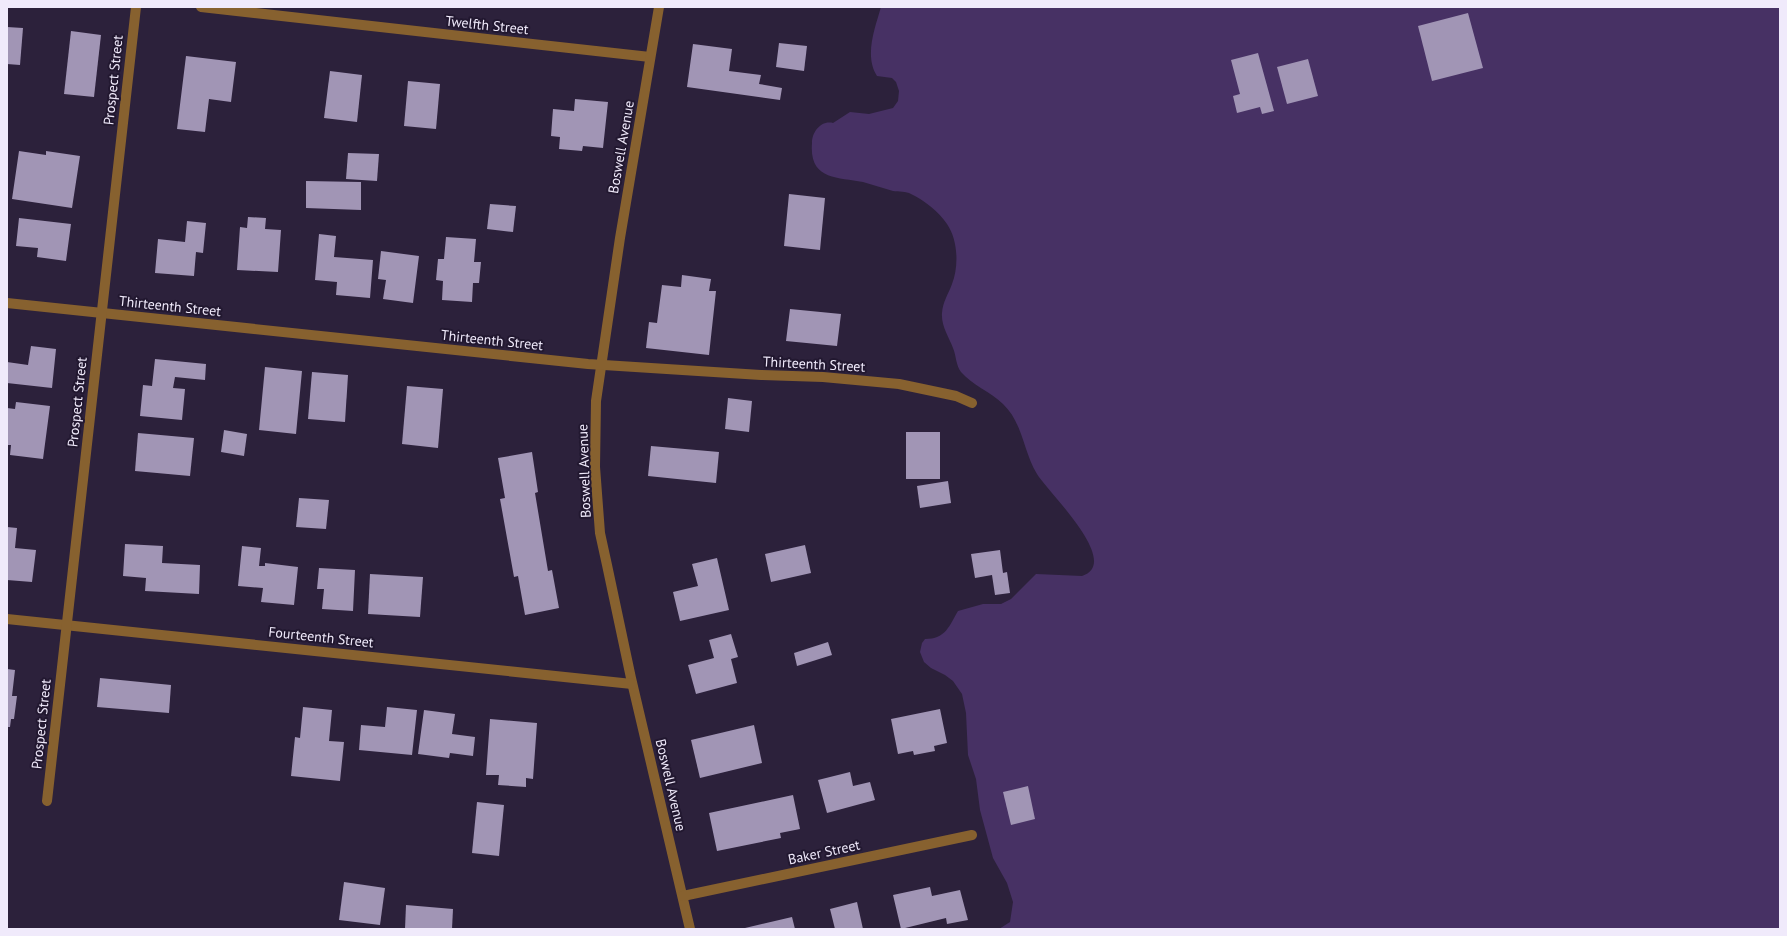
<svg xmlns="http://www.w3.org/2000/svg" width="1787" height="936" font-family="'PT Sans',sans-serif">
<rect width="100%" height="100%" fill="#2c213b"/>
<path fill="#473164" d="M881 7H1780V929H999L1010 922 1013 902 1007 883 993 858 980 810 976 779 968 755 966 713 962 694 953 681 945 675 931 668 924 662 920 652 922 643 925 639C946 639 949 626 958 611L983 604H1001L1011 599 1036 574 1082 576C1123 563 1047 491 1037 474 1023 451 1023 423 1003 404 991 392 972 385 961 372 956 366 956 355 953 348 949 337 941 326 942 313 943 301 948 295 952 284 959 266 958 240 947 224 939 212 924 200 911 194 906 191 899 192 893 191 883 188 873 185 863 182 837 177 809 180 812 143 812 132 821 120 833 123L850 112 869 114 893 108 898 101 899 91 896 82 892 78 877 76C864 56 875 28 881 7Z"/>
<g fill="#a195b5">
<polygon points="1468,13 1483,68 1432,81 1418,26"/>
<polygon points="7,27 23,28 20,65 7,64"/>
<polygon points="71,31 101,35 94,97 64,94"/>
<polygon points="779,43 807,46 804,71 776,67"/>
<polygon points="693,44 732,49 729,71 761,75 759,84 782,88 780,100 687,87"/>
<polygon points="1258,53 1274,111 1262,114 1260,107 1237,113 1233,96 1240,94 1231,60"/>
<polygon points="186,56 236,62 231,102 209,99 205,132 177,129"/>
<polygon points="1308,59 1318,96 1287,104 1277,67"/>
<polygon points="330,71 362,75 357,122 324,118"/>
<polygon points="408,81 440,84 436,129 404,126"/>
<polygon points="575,99 608,102 603,148 583,146 582,151 559,149 560,137 551,136 553,109 574,111"/>
<polygon points="19,151 46,155 46,151 80,156 72,208 12,199"/>
<polygon points="348,153 379,154 377,181 346,179"/>
<polygon points="306,181 361,182 361,210 306,208"/>
<polygon points="789,194 825,198 820,250 784,246"/>
<polygon points="490,204 516,206 513,232 487,229"/>
<polygon points="248,217 266,218 265,229 281,230 278,272 237,270 240,227 247,228"/>
<polygon points="19,218 71,224 66,261 37,257 38,248 16,246"/>
<polygon points="187,221 206,223 203,253 196,252 194,276 155,273 158,239 185,242"/>
<polygon points="319,234 336,236 334,257 373,260 370,298 336,295 337,282 315,280"/>
<polygon points="446,237 476,239 474,262 481,262 479,283 473,283 472,302 442,300 443,281 436,280 438,259 444,259"/>
<polygon points="381,251 419,256 413,303 383,299 386,280 378,279"/>
<polygon points="682,275 711,279 709,291 716,291 709,355 646,348 649,322 657,323 662,285 681,287"/>
<polygon points="790,309 841,314 837,346 786,341"/>
<polygon points="31,346 56,349 52,388 7,383 7,362 28,365"/>
<polygon points="155,359 206,364 205,380 175,377 173,388 185,389 182,420 140,416 143,385 152,386"/>
<polygon points="265,367 302,371 296,434 259,430"/>
<polygon points="312,372 348,375 345,422 308,419"/>
<polygon points="407,386 443,389 438,448 402,444"/>
<polygon points="728,398 752,401 749,432 725,429"/>
<polygon points="16,402 50,406 43,459 10,455 11,445 7,445 7,408 15,409"/>
<polygon points="224,430 247,434 244,456 221,452"/>
<rect x="906" y="432" width="34" height="47"/>
<polygon points="138,433 194,438 190,476 135,471"/>
<polygon points="651,446 719,452 716,483 648,476"/>
<polygon points="532,452 538,492 535,493 548,571 552,570 559,608 525,615 518,576 514,577 500,499 505,498 498,458"/>
<polygon points="948,481 951,503 920,508 917,486"/>
<polygon points="299,498 329,500 326,529 296,527"/>
<polygon points="7,527 17,528 15,548 36,550 32,582 7,580"/>
<polygon points="125,544 163,546 162,563 200,565 199,594 145,591 146,578 123,576"/>
<polygon points="805,545 811,573 771,582 765,554"/>
<polygon points="242,546 261,548 259,566 265,566 265,563 298,567 294,605 261,602 263,588 238,586"/>
<polygon points="1000,550 1003,573 1007,572 1010,593 995,595 992,575 975,578 971,554"/>
<polygon points="717,558 729,610 680,621 673,592 698,586 692,564"/>
<polygon points="319,568 355,570 353,611 322,609 324,589 317,589"/>
<polygon points="370,574 423,577 420,617 368,614"/>
<polygon points="731,634 738,657 731,659 737,683 696,694 688,665 714,658 709,640"/>
<polygon points="828,642 832,655 797,666 794,653"/>
<polygon points="7,669 15,670 12,696 17,696 14,719 11,719 10,727 7,727"/>
<polygon points="100,678 171,685 169,713 97,707"/>
<polygon points="303,707 332,710 329,741 344,742 340,781 291,776 295,737 300,738"/>
<polygon points="387,707 417,710 412,755 359,750 361,725 385,727"/>
<polygon points="940,709 947,743 934,746 935,751 914,755 913,751 898,754 891,719"/>
<polygon points="424,710 455,714 452,734 475,737 473,756 450,753 449,758 418,754"/>
<polygon points="490,719 537,723 533,779 526,778 526,787 498,785 499,775 486,775"/>
<polygon points="754,725 762,763 700,778 691,740"/>
<polygon points="850,772 853,786 870,782 875,800 827,813 818,780"/>
<polygon points="1028,786 1035,819 1011,825 1003,792"/>
<polygon points="793,795 800,829 780,833 781,838 717,851 709,813"/>
<polygon points="477,802 504,805 499,856 472,853"/>
<polygon points="344,882 385,888 380,925 339,920"/>
<polygon points="930,887 932,896 960,890 968,920 947,924 946,918 901,929 893,895"/>
<polygon points="857,902 863,929 835,929 830,909"/>
<polygon points="406,905 453,909 452,929 405,929"/>
<polygon points="792,917 795,929 745,929 745,928"/>
</g>
<g fill="none" stroke-linecap="round" stroke-linejoin="round">
<g stroke="#87612f" stroke-width="10">
<polyline points="201,7 650,57"/>
<polyline points="659,7 620,238 596,401 595,467 600,533 607,565 631,678 690,929"/>
<polyline points="7,303 588,364 761,375 823,377 899,384 956,396 972,403"/>
<polyline points="7,619 632,684"/>
<polyline points="47,801 136,7"/>
<polyline points="683,896 972,835"/>
</g>
</g>
<g text-anchor="middle" stroke-width="4" stroke-linejoin="round" paint-order="stroke">
<g font-size="14" fill="#f0eafb" stroke="#221830">
<text transform="translate(487 25) rotate(6)" y="5">Twelfth Street</text>
<text transform="translate(113 80) rotate(-84)" y="5">Prospect Street</text>
<text transform="translate(621 147) rotate(-80)" y="5">Boswell Avenue</text>
<text transform="translate(170 306) rotate(6)" y="5">Thirteenth Street</text>
<text transform="translate(492 340) rotate(6)" y="5">Thirteenth Street</text>
<text transform="translate(814 364) rotate(3)" y="5">Thirteenth Street</text>
<text transform="translate(77 402) rotate(-84)" y="5">Prospect Street</text>
<text transform="translate(584 471) rotate(-92)" y="5">Boswell Avenue</text>
<text transform="translate(321 637) rotate(6)" y="5">Fourteenth Street</text>
<text transform="translate(41 724) rotate(-84)" y="5">Prospect Street</text>
<text transform="translate(671 785) rotate(77)" y="5">Boswell Avenue</text>
<text transform="translate(824 852) rotate(-12)" y="5">Baker Street</text>
</g>
</g>
<rect width="1787" height="936" fill="none" stroke="#f0eafb" stroke-width="16"/>
</svg>
